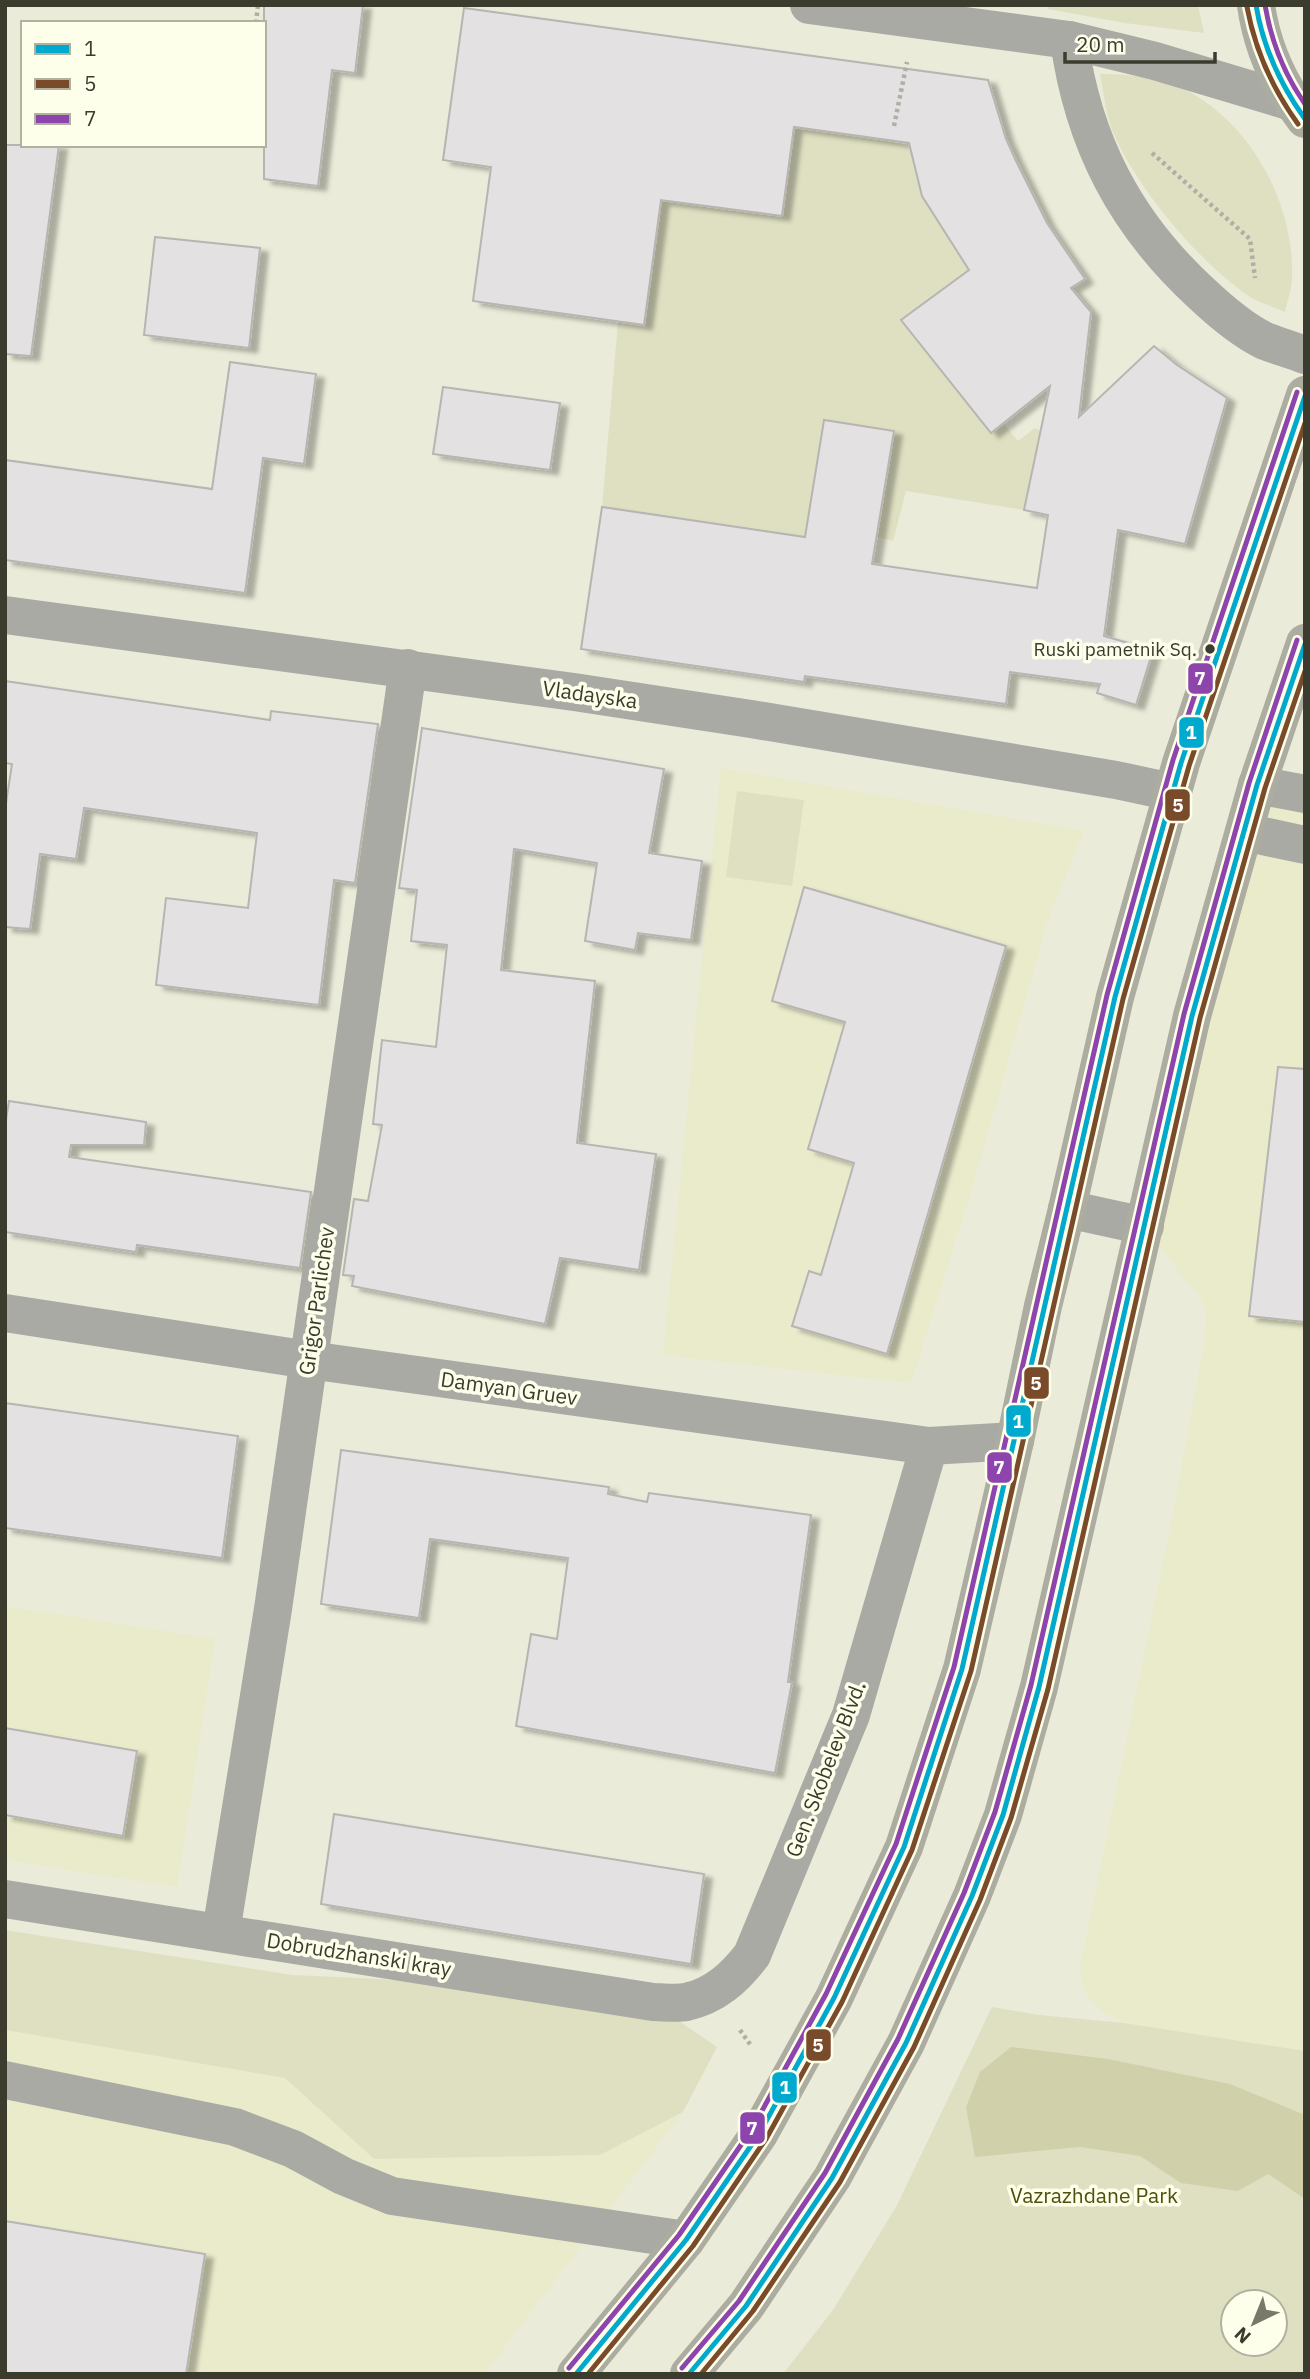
<svg xmlns="http://www.w3.org/2000/svg" width="1310" height="2379" font-family="'IBM Plex Sans',sans-serif">
<defs>
<filter id="shadow"><feDropShadow dx="8" dy="4.5" stdDeviation="2" flood-color="#0004"/></filter>
</defs>
<rect width="100%" height="100%" fill="#eaebd8"/>
<g fill="#eaebcb">
<polygon points="721,768 1084,831 1048,920 973,1185 911,1383 663,1355"/>
<polygon points="1258,788 1305,794 1305,2051 1124,2023 1102,2011 1085,1993 1080,1968 1174,1509 1204,1343 1206,1317 1200,1295 1184,1279 1145,1226"/>
<polygon points="5,1606 215,1639 177,1887 5,1860"/>
<polygon points="5,2030 285,2078 374,2159 600,2155 683,2112 484,2374 5,2374"/>
</g>
<g fill="#dfe0c2" fill-rule="evenodd">
<polygon points="1048,5 1198,5 1204,33 1125,23 1048,9"/>
<path d="M1100 74C1133 74 1169 78 1198 97 1258 135 1295 210 1292 280 1291 291 1287 302 1285 312 1274 307 1260 303 1250 297 1199 262 1141 193 1115 137 1106 118 1104 94 1100 74Z"/>
<polygon points="794,127 881,139 909,146 922,196 969,270 902,320 929,357 962,334 1027,341 960,395 990,433 1003,423 1018,441 1035,428 1040,431 1024,510 906,491 893,541 877,537 894,432 825,420 825,540 602,507 618,322 644,325 664,180 698,205 781,216"/>
<polygon points="737,791 804,800 792,886 726,877"/>
<polygon points="5,1930 292,1975 422,1981 676,2019 717,2047 683,2112 600,2155 374,2159 285,2078 5,2030"/>
<path d="M992 2007 1039 2015 1124 2023 1305 2051V2374H783L833 2310 896 2207ZM1233 2302H1275V2344H1233Z"/>
</g>
<polygon fill="#d0d1aa" points="1011,2047 1108,2059 1230,2084 1305,2115 1305,2199 1268,2174 1238,2191 1181,2183 1140,2156 1080,2147 975,2157 966,2107 980,2072"/>
<g fill="#e4e1e2" stroke="#b7b5b2" stroke-width="2" filter="url(#shadow)">
<polygon points="264,5 363,5 355,73 332,70 318,186 264,179"/>
<polygon points="464,8 988,80 1006,139 1016,161 1047,223 1085,279 1071,288 1091,312 1079,417 1154,346 1177,365 1227,398 1185,544 1118,530 1104,636 1153,650 1136,705 1097,693 1100,684 1010,672 1006,704 805,676 804,682 581,649 602,507 805,537 824,420 894,431 872,564 1037,588 1048,515 1024,510 1050,386 991,433 901,320 969,270 922,196 909,143 794,127 782,216 661,200 644,325 473,301 491,167 443,160"/>
<polygon points="5,145 59,145 31,356 5,354"/>
<polygon points="155,237 260,248 249,348 144,335"/>
<polygon points="230,362 316,374 304,464 263,458 245,593 5,560 5,460 212,489"/>
<polygon points="443,387 560,403 550,470 433,454"/>
<polygon points="5,681 270,720 271,711 378,724 355,883 334,880 319,1005 156,985 166,898 248,908 257,833 84,808 76,859 40,854 30,929 5,927 5,810 12,764 5,763"/>
<polygon points="422,728 664,769 649,853 702,861 691,940 638,933 635,950 585,941 597,863 514,849 501,970 595,981 577,1143 656,1154 639,1270 560,1258 545,1324 352,1286 354,1276 343,1275 354,1199 368,1201 382,1125 373,1124 382,1040 436,1047 447,945 411,941 417,890 399,888"/>
<polygon points="804,887 1006,946 887,1354 792,1326 809,1271 821,1275 854,1163 808,1149 845,1022 772,1001"/>
<polygon points="1278,1067 1305,1069 1305,1322 1249,1316"/>
<polygon points="9,1101 146,1122 144,1145 71,1145 69,1157 311,1192 300,1268 137,1245 136,1252 5,1232 5,1126"/>
<polygon points="5,1403 238,1436 222,1558 5,1528"/>
<polygon points="341,1450 609,1487 608,1494 647,1502 649,1493 811,1515 788,1682 792,1682 775,1773 516,1726 531,1634 557,1639 568,1558 430,1539 419,1618 321,1604"/>
<polygon points="5,1728 137,1751 123,1836 5,1815"/>
<polygon points="334,1814 704,1874 691,1964 321,1904"/>
<polygon points="5,2221 205,2254 186,2374 5,2374"/>
</g>
<g fill="none" stroke-linecap="round" stroke-linejoin="round">
<g stroke="#aeafa5" stroke-width="4.5" stroke-dasharray="3.5 3.5" stroke-linecap="butt">
<polyline points="256,23 258,5"/>
<polyline points="894,126 907,62"/>
<polyline points="1152,153 1250,239 1255,278"/>
<polyline points="740,2030 752,2047"/>
</g>
<g stroke="#aaaaa4" stroke-width="38">
<polyline points="809,5 1069,40 1155,61 1292,102"/>
<path d="M1069 40C1083 142 1125 223 1201 293 1219 310 1242 330 1265 341 1278 346 1292 350 1305 355"/>
<polyline points="5,615 574,692 751,719 1116,780 1172,792"/>
<polyline points="1257,785 1305,794"/>
<polyline points="1244,832 1305,845"/>
<polyline points="1067,1209 1145,1226"/>
<polyline points="5,1313 309,1360 929,1446 1015,1441"/>
<path d="M5 1899 653 2002C663 2002 676 2004 686 2002 715 1996 735 1977 752 1955L851 1715 929 1446"/>
<polyline points="221,1932 273,1609 408,668"/>
<polyline points="5,2080 235,2127 293,2149 343,2176 392,2196 686,2240"/>
</g>
<g stroke="#acaca1" stroke-width="38">
<path d="M1256 5C1262 48 1279 85 1305 119"/>
<polyline points="576,2374 686,2240 759,2134 834,1998 904,1847 962,1669 1015,1441 1043,1306 1067,1209 1115,997 1181,763 1305,395"/>
<polyline points="689,2374 746,2306 832,2178 906,2043 972,1896 1003,1815 1039,1687 1192,1016 1257,785 1305,643"/>
</g>
<defs>
<g id="bus-1">
<path d="M1256 5C1263 48 1280 84 1305 119"/>
<polyline points="576,2374 686,2240 759,2134 834,1998 904,1847 962,1669 1115,997 1181,763 1305,396"/>
<polyline points="689,2374 746,2306 832,2178 906,2043 972,1896 1003,1815 1039,1687 1192,1016 1257,785 1305,644"/>
</g>
<g id="bus-2">
<path d="M1247 7C1255 50 1272 88 1298 124"/>
<polyline points="588,2374 693,2246 766,2139 842,2002 912,1850 971,1671 1123,999 1189,766 1305,423"/>
<polyline points="701,2374 753,2311 840,2182 914,2047 980,1900 1011,1818 1048,1689 1200,1018 1265,788 1305,671"/>
</g>
<g id="bus-3">
<path d="M1265 5C1271 41 1284 74 1305 104"/>
<polyline points="569,2368 679,2235 752,2129 826,1994 896,1844 954,1667 1107,995 1173,760 1297,392"/>
<polyline points="682,2368 739,2301 825,2173 898,2039 964,1893 995,1812 1031,1685 1184,1014 1249,783 1297,640"/>
</g>
</defs>
<use href="#bus-1" stroke="#feffea" stroke-width="10"/>
<use href="#bus-2" stroke="#feffea" stroke-width="10"/>
<use href="#bus-3" stroke="#feffea" stroke-width="10"/>
<use href="#bus-1" stroke="#00a9ce" stroke-width="5"/>
<use href="#bus-2" stroke="#7a4b2a" stroke-width="5"/>
<use href="#bus-3" stroke="#8e44ad" stroke-width="5"/>
</g>
<circle fill="#3b3c2e" stroke="#feffea" stroke-width="2.5" cx="1210" cy="649" r="6"/>
<g text-anchor="middle" stroke-width="7" stroke-linejoin="round" paint-order="stroke">
<g font-size="19" fill="#3b3c2e" stroke="#feffea" text-anchor="end">
<text x="1197" y="656">Ruski pametnik Sq.</text>
</g>
<g font-size="21" fill="#3b3c2e" stroke="#feffea">
<text transform="translate(590 695) rotate(8)" y="7">Vladayska</text>
<text transform="translate(317 1301) rotate(-82)" y="7">Grigor Parlichev</text>
<text transform="translate(509 1389) rotate(8)" y="7">Damyan Gruev</text>
<text transform="translate(826 1769) rotate(-69)" y="7">Gen. Skobelev Blvd.</text>
<text transform="translate(359 1955) rotate(9)" y="7">Dobrudzhanski kray</text>
</g>
<g font-size="21" fill="#504f0d" stroke="#feffea">
<text x="1094" y="2203">Vazrazhdane Park</text>
</g>
</g>
<g stroke="#feffea" stroke-width="2.5">
<rect x="1187" y="662" width="27" height="33" rx="7" fill="#8e44ad"/>
<rect x="1178" y="716" width="27" height="33" rx="7" fill="#00a9ce"/>
<rect x="1164" y="788" width="27" height="34" rx="7" fill="#7a4b2a"/>
<rect x="1023" y="1366" width="27" height="34" rx="7" fill="#7a4b2a"/>
<rect x="1005" y="1404" width="27" height="34" rx="7" fill="#00a9ce"/>
<rect x="986" y="1451" width="27" height="33" rx="7" fill="#8e44ad"/>
<rect x="805" y="2028" width="27" height="34" rx="7" fill="#7a4b2a"/>
<rect x="771" y="2071" width="27" height="33" rx="7" fill="#00a9ce"/>
<rect x="739" y="2111" width="27" height="34" rx="7" fill="#8e44ad"/>
</g>
<g font-size="19" text-anchor="middle" font-weight="bold" fill="#fff">
<text x="1200" y="685">7</text>
<text x="1191" y="739">1</text>
<text x="1178" y="812">5</text>
<text x="1036" y="1390">5</text>
<text x="1018" y="1428">1</text>
<text x="999" y="1474">7</text>
<text x="818" y="2052">5</text>
<text x="785" y="2094">1</text>
<text x="752" y="2135">7</text>
</g>
<rect width="1310" height="2379" fill="none" stroke="#3b3c2e" stroke-width="14"/>
<rect x="21" y="21" width="245" height="126" fill="#feffea" stroke="#b0b19f" stroke-width="2"/>
<rect x="35" y="44" width="35" height="10" fill="#00a9ce" stroke="#b0b19f" stroke-width="2"/>
<text x="84" y="56" font-size="21" fill="#3b3c2e">1</text>
<rect x="35" y="79" width="35" height="10" fill="#7a4b2a" stroke="#b0b19f" stroke-width="2"/>
<text x="84" y="91" font-size="21" fill="#3b3c2e">5</text>
<rect x="35" y="114" width="35" height="10" fill="#8e44ad" stroke="#b0b19f" stroke-width="2"/>
<text x="84" y="126" font-size="21" fill="#3b3c2e">7</text>
<g transform="translate(1254 2323) rotate(223)"><circle r="33" fill="#feffea" stroke="#b0b19f" stroke-width="2"/>
<path d="M0-5L12 26L0 18L-12 26Z" fill="#78796a"/>
<text y="-10" font-size="19" font-weight="bold" text-anchor="middle" fill="#3b3c2e">N</text>
</g>
<path d="M1065 52v10h150v-10" fill="none" stroke="#3b3c2e" stroke-width="3.5"/>
<text x="1076" y="52" font-size="21" fill="#3b3c2e" stroke="#feffea" stroke-width="5" paint-order="stroke">20 m</text>
</svg>
